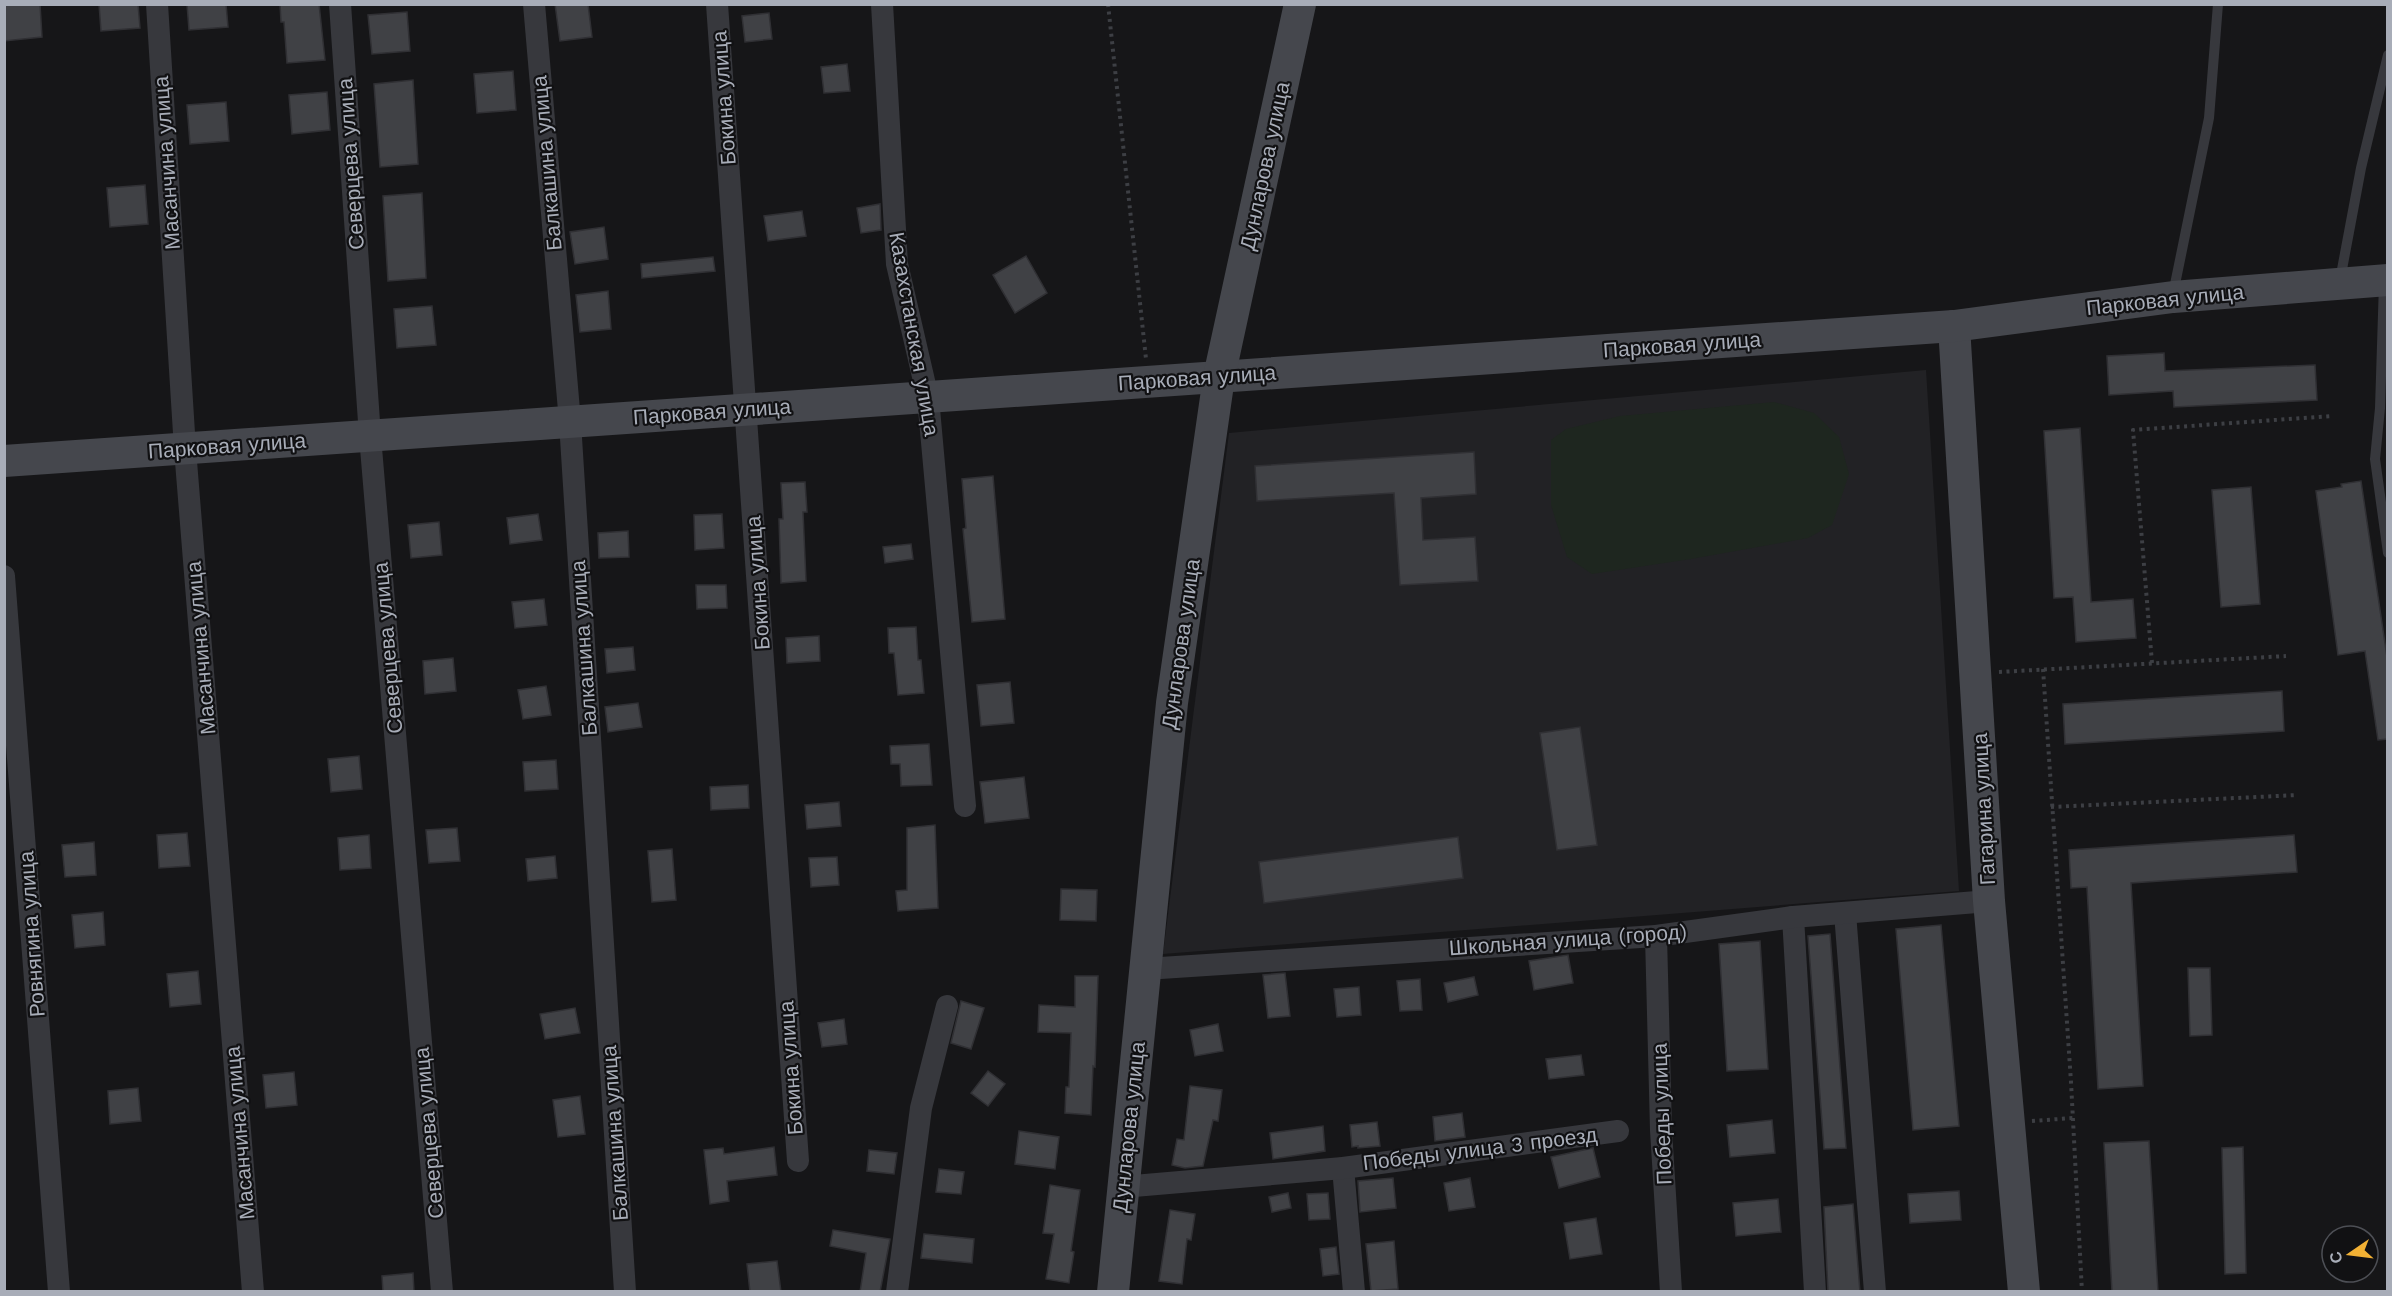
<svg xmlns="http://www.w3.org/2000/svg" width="2392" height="1296" font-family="'Work Sans',sans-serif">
<rect width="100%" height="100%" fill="#161618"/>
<polygon fill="#222225" points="1926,370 1959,891 1163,954 1229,433"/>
<polygon fill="#1e261f" points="1774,402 1814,413 1839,437 1849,474 1832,525 1808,538 1691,559 1592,574 1567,557 1551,505 1551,440 1566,429 1620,416"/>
<g fill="#404145" stroke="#303034" stroke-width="1.5">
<polygon points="4,4 40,4 42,37 4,41"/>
<polygon points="99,4 138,4 140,28 101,31"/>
<polygon points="187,4 226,4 228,27 189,30"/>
<polygon points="280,4 319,4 325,60 287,63 284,22 281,22"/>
<polygon points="555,4 588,4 592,37 560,41"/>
<polygon points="407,12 410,51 372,54 368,15"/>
<polygon points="769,13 772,39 745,42 742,16"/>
<polygon points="847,64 850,91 824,93 821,67"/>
<polygon points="513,71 516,110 477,113 474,74"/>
<polygon points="413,80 418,164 380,167 374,84"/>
<polygon points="327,92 330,130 292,134 289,95"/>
<polygon points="226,102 229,141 190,144 187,105"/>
<polygon points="145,185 148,224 110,227 107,188"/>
<polygon points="422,193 426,278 388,281 383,196"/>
<polygon points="880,204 881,230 861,233 857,208"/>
<polygon points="802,211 806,236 768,241 764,216"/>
<polygon points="604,227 608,259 575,264 570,232"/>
<polygon points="1026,256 1047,293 1015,313 993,275"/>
<polygon points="713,257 715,271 642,278 641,264"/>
<polygon points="608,291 611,329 580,332 576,295"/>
<polygon points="432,306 436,345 397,348 394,309"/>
<polygon points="2164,353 2165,371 2315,365 2317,400 2174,407 2173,391 2109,395 2107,356"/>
<polygon points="2080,428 2091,602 2133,599 2136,638 2076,642 2073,597 2054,598 2044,431"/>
<polygon points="1474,452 1476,494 1421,498 1423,540 1475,537 1478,581 1400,585 1394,493 1257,501 1255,466"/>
<polygon points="993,476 1005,619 972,622 963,529 966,528 962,479"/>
<polygon points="2361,481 2388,664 2388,739 2378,740 2365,651 2338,655 2316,491 2342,487 2341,484"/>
<polygon points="805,482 807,512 803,512 806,581 781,583 779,519 783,519 781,483"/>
<polygon points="2251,487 2260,604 2221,607 2212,490"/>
<polygon points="538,514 542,540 510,544 507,518"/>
<polygon points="722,514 724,548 695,550 694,515"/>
<polygon points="439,522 442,555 411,558 408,525"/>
<polygon points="628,531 629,557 599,558 598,533"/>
<polygon points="911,544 913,559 885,563 883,547"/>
<polygon points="696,585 726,585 727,608 697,609"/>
<polygon points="544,599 547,625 515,628 512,602"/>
<polygon points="916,627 918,660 921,660 924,693 898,695 894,653 889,653 888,628"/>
<polygon points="819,636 820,661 787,663 786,638"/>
<polygon points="633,647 635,670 607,673 605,649"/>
<polygon points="453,658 456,691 425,694 423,661"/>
<polygon points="1010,682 1014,723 981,726 977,685"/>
<polygon points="546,686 551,715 523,719 518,690"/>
<polygon points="2282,691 2284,731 2065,744 2063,704"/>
<polygon points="638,703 642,727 608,732 605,707"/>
<polygon points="1580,727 1597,845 1557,850 1540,733"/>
<polygon points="929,744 932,785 901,786 900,764 891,764 890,746"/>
<polygon points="359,756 362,789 331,792 328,759"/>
<polygon points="556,760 558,789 525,791 523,762"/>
<polygon points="1024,777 1029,818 985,823 980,782"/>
<polygon points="748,785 749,808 711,810 710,787"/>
<polygon points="839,802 841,826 807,829 805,805"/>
<polygon points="935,825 938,908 898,911 896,891 907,890 907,828"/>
<polygon points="457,828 460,861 429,863 426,830"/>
<polygon points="187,833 190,866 159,868 157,835"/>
<polygon points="369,835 371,868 340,870 338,838"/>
<polygon points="2294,835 2297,872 2131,883 2143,1086 2098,1089 2087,887 2071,888 2069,850"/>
<polygon points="1458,837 1463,878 1264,903 1259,862"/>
<polygon points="94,842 96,875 65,877 62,845"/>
<polygon points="672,849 676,900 652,902 648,851"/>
<polygon points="555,856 557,878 528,881 526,859"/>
<polygon points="837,857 839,885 811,887 809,858"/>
<polygon points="1061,889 1097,890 1096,921 1060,920"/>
<polygon points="103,912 105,945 75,948 72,915"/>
<polygon points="1941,925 1959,1126 1913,1130 1896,929"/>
<polygon points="1830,934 1846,1148 1824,1149 1808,936"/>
<polygon points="1760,941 1768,1069 1727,1071 1719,944"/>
<polygon points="1568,955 1573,983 1534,990 1529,961"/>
<polygon points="2188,968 2210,968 2212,1035 2190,1036"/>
<polygon points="198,971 201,1004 170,1007 167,974"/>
<polygon points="1285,973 1290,1016 1268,1018 1263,975"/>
<polygon points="1075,976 1098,976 1095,1067 1093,1066 1091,1115 1065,1113 1066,1087 1069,1087 1071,1033 1038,1032 1039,1005 1075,1007"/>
<polygon points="1474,977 1478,995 1448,1002 1444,983"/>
<polygon points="1420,979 1422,1010 1400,1011 1397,981"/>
<polygon points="1359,987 1361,1015 1337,1017 1334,989"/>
<polygon points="961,1001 984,1008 971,1049 951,1043"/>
<polygon points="575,1008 580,1033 545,1039 540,1014"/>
<polygon points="844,1019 847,1044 822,1047 818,1023"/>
<polygon points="1218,1024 1223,1051 1195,1056 1190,1030"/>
<polygon points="1581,1055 1584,1075 1549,1079 1546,1059"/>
<polygon points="988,1071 1005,1084 988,1106 971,1093"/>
<polygon points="294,1072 297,1105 266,1108 263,1075"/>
<polygon points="1190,1086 1222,1090 1218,1121 1213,1120 1203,1166 1185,1168 1172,1165 1177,1139 1184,1140"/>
<polygon points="138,1088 141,1121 110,1124 108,1091"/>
<polygon points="580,1096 585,1134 558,1137 553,1100"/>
<polygon points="1462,1113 1465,1137 1435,1141 1433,1117"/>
<polygon points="1772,1120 1775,1153 1730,1157 1727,1125"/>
<polygon points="1377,1122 1380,1146 1358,1148 1358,1146 1352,1147 1350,1125"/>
<polygon points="1323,1126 1325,1151 1273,1159 1270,1133"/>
<polygon points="1019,1131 1059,1137 1055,1169 1015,1164"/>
<polygon points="2149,1141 2158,1292 2112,1292 2104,1143"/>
<polygon points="774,1147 777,1175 727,1181 729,1201 710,1204 704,1150 723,1148 724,1154"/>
<polygon points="2243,1147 2246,1273 2225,1274 2222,1148"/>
<polygon points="1593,1148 1600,1177 1559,1188 1551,1157"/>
<polygon points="869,1150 897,1153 894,1174 867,1171"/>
<polygon points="939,1169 964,1172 961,1194 936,1192"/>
<polygon points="1393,1178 1396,1208 1360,1212 1358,1181"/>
<polygon points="1470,1178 1475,1207 1449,1211 1444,1183"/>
<polygon points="1050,1185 1080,1190 1071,1251 1074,1252 1069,1283 1046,1279 1054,1234 1043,1233"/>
<polygon points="1959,1191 1961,1220 1910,1223 1908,1194"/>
<polygon points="1288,1193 1291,1208 1272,1212 1269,1197"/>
<polygon points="1328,1193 1330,1219 1309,1220 1307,1194"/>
<polygon points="1778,1199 1781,1232 1736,1236 1733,1203"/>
<polygon points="1853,1204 1860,1292 1828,1292 1824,1207"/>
<polygon points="1170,1210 1195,1214 1191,1240 1187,1239 1182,1284 1159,1281"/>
<polygon points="1596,1218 1602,1254 1570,1259 1564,1223"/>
<polygon points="833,1230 890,1239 880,1292 860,1292 866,1253 830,1246"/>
<polygon points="924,1234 974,1239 972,1263 921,1258"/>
<polygon points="1394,1241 1398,1289 1371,1291 1366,1244"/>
<polygon points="1336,1247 1339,1274 1323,1276 1320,1249"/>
<polygon points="777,1261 781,1292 750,1292 747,1264"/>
<polygon points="413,1273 414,1292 383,1292 382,1276"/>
</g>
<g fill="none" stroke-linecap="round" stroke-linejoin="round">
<g stroke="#3d3f44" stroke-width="4" stroke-dasharray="3 4.5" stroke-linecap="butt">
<polyline points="1108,4 1146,359"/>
<polyline points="2152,663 2133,430 2332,416"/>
<polyline points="2043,669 2071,1082 2082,1292"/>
<polyline points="1999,672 2286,656"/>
<polyline points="2051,807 2298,795"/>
<polyline points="2032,1121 2073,1118"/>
</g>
<g stroke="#37383d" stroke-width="10">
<polyline points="2340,280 2361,168 2388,55"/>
<polyline points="2384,283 2380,408 2375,459 2388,553"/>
<polyline points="2173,294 2209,118 2218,4"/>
</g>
<g stroke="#37383d" stroke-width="22">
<polyline points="157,4 185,449 253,1292"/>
<polyline points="340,4 370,436 442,1292"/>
<polyline points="534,4 570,422 625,1292"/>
<polyline points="717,4 798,1161"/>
<polyline points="882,4 897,264 928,398 965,806"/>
<polyline points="4,576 59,1292"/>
<polyline points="1845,913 1875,1292"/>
<polyline points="1793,917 1815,1292"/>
<polyline points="1656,936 1661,1130 1671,1292"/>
<polyline points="1145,969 1656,936 1793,917 1989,901"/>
<polyline points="1343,1168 1354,1292"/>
<polyline points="1122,1187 1343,1168 1618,1131"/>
<polyline points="897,1292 921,1108 947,1006"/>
</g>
<g stroke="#45474d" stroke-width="32">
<polyline points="1954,326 1989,901 2024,1292"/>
<polyline points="4,461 1954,326 2173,297 2388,280"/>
<polyline points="1113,1292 1172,703 1219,377 1300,4"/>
</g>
</g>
<g text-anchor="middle" stroke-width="4.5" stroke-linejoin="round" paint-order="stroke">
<g font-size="21" fill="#a8adb8" stroke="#111113">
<text transform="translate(724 98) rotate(-94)" y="7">Бокина улица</text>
<text transform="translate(167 163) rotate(-94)" y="7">Масанчина улица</text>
<text transform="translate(547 163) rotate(-95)" y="7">Балкашина улица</text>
<text transform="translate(351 164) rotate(-94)" y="7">Северцева улица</text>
<text transform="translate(1265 166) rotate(-78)" y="7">Дунларова улица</text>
<text transform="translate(2165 300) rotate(-6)" y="7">Парковая улица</text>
<text transform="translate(914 334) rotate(80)" y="7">Казахстанская улица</text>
<text transform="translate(1682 345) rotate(-4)" y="7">Парковая улица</text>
<text transform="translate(1197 378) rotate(-4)" y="7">Парковая улица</text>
<text transform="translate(712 412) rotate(-4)" y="7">Парковая улица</text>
<text transform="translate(227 446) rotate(-4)" y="7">Парковая улица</text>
<text transform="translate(758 583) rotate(-94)" y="7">Бокина улица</text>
<text transform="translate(1181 644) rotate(-82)" y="7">Дунларова улица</text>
<text transform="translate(201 648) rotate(-95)" y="7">Масанчина улица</text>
<text transform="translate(388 648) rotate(-95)" y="7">Северцева улица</text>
<text transform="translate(584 648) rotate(-94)" y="7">Балкашина улица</text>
<text transform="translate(1984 809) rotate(-93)" y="7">Гагарина улица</text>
<text transform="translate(32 934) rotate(-94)" y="7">Ровнягина улица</text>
<text transform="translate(1568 940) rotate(-4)" y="7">Школьная улица (город)</text>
<text transform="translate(791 1068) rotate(-94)" y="7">Бокина улица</text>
<text transform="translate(1662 1114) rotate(-92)" y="7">Победы улица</text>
<text transform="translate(1129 1127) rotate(-84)" y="7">Дунларова улица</text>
<text transform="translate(240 1133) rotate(-95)" y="7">Масанчина улица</text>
<text transform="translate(429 1133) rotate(-95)" y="7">Северцева улица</text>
<text transform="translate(615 1133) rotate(-94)" y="7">Балкашина улица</text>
<text transform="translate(1480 1149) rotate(-7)" y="7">Победы улица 3 проезд</text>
</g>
</g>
<rect width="2392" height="1296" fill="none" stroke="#a8adb8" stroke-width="12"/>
<g transform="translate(2350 1254) rotate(256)"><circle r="28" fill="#111113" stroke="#4d4f55" stroke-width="1.5"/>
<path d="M0-4.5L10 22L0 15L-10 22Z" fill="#f2b134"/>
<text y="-9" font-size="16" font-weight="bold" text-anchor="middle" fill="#a8adb8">С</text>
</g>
</svg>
